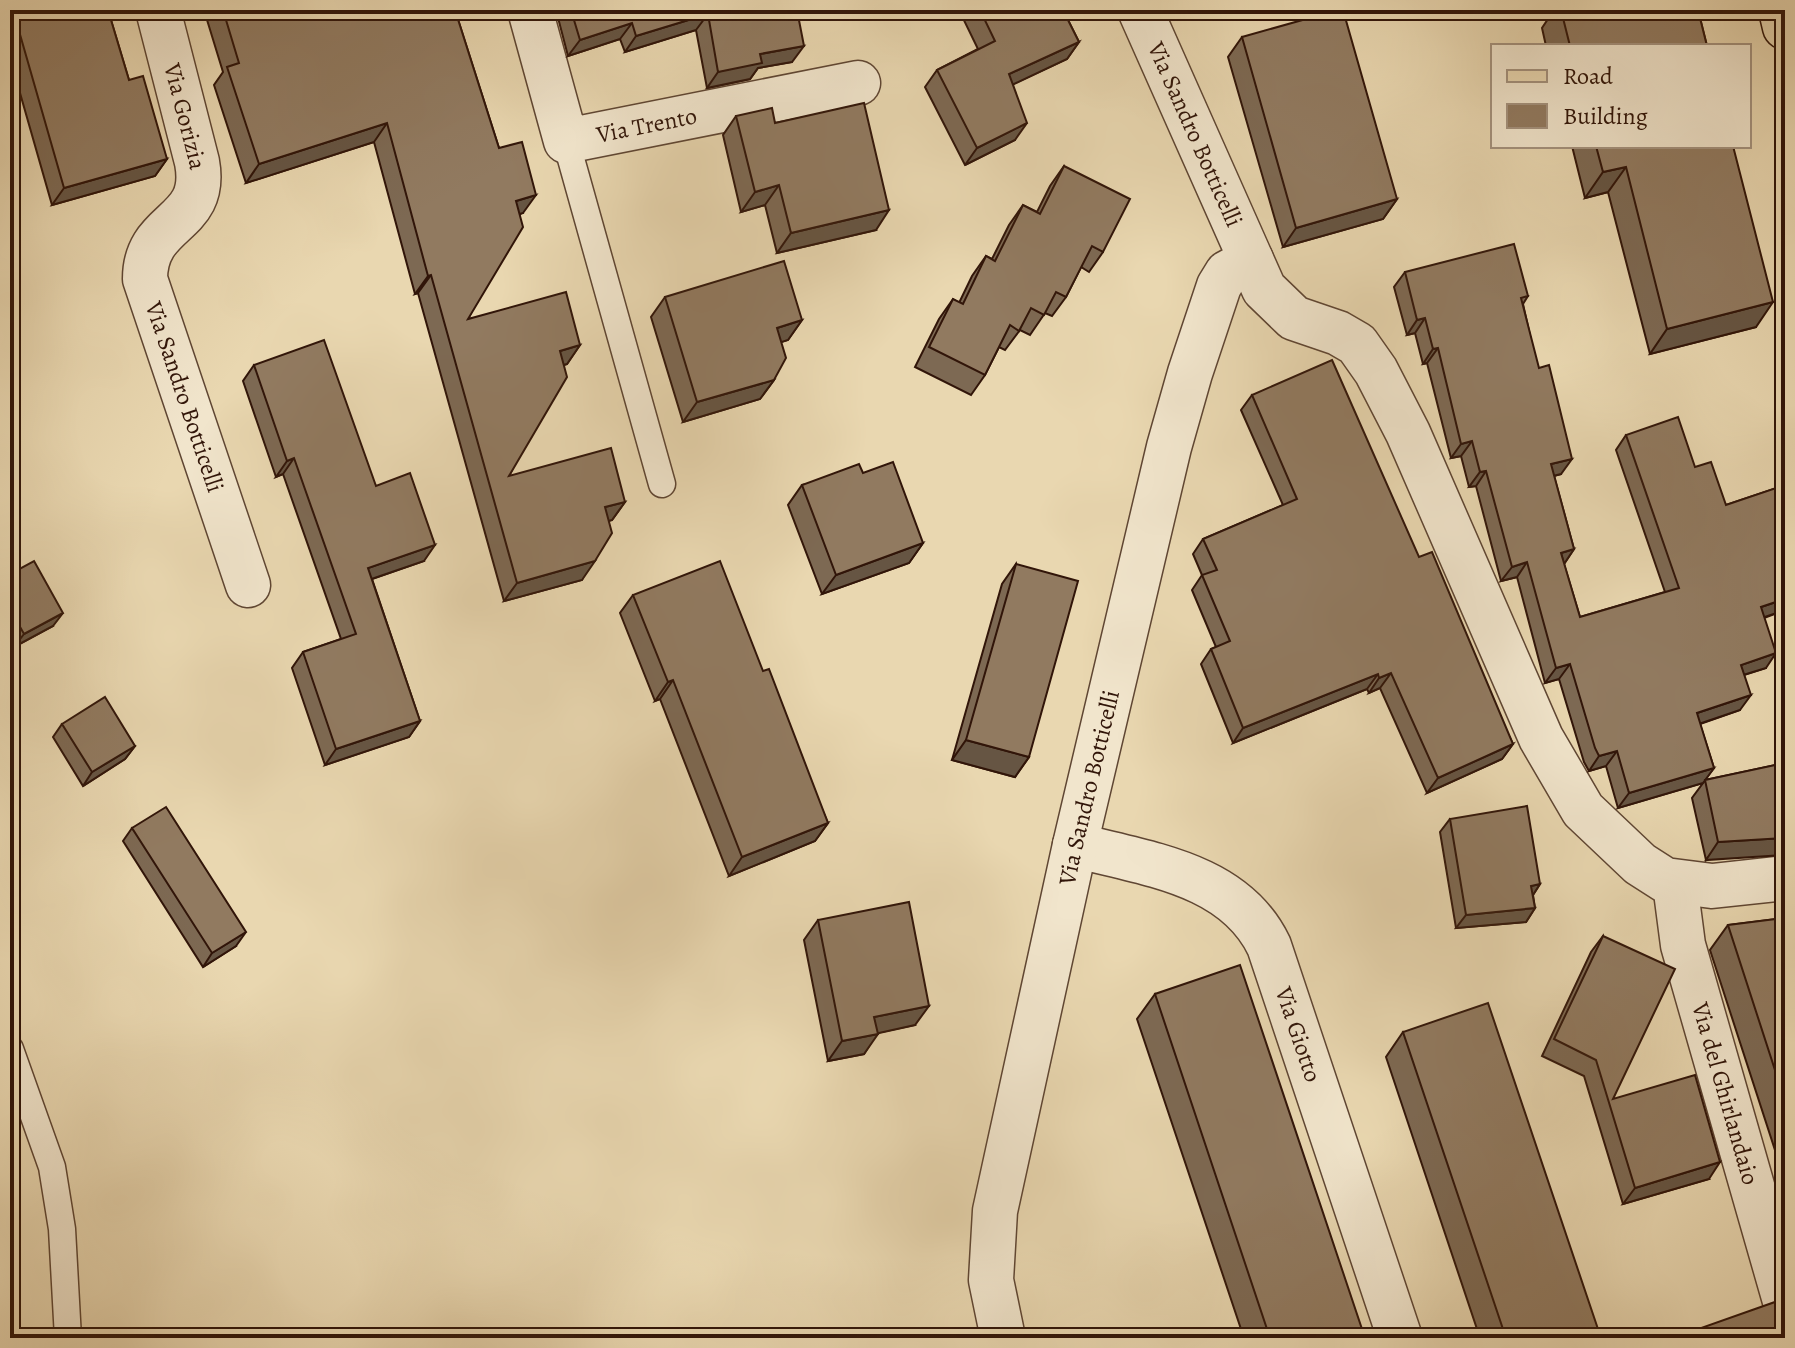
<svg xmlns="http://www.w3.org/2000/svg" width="1795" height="1348" font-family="Alegreya,serif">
<rect width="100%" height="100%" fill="#e9d7b0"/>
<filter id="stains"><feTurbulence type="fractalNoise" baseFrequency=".0025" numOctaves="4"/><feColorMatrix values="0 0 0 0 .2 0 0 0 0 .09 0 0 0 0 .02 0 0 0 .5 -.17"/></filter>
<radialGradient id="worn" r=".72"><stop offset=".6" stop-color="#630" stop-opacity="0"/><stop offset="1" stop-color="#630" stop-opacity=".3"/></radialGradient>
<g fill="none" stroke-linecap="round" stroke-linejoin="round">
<defs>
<g id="service">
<polyline points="566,141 662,484"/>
<polyline points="10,1049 52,1167 62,1229 68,1338"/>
</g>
<g id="minor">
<path id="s1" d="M158 10 197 162C209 227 145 217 145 279L248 585"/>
<path id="s2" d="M530 10 566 141 858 83"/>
<path id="s3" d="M1140 10 1264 289 1294 318 1338 333 1357 344 1376 371 1408 433 1541 738 1583 810 1640 864 1665 880 1712 886 1785 878"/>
<path id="s4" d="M1075 845C1146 864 1234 873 1269 946L1400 1338"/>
<path id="s5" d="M1675 884 1683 945 1785 1301"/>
<path id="s6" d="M1003 1338 991 1280 995 1211 1075 845 1169 447 1190 373 1219 286 1227 273 1251 260"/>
</g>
<polyline id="primary" points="1781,10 1785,27"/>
</defs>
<use href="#service" stroke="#5f4633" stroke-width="29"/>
<use href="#minor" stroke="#5f4633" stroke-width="47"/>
<use href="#primary" stroke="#311509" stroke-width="47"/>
<use href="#service" stroke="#f1e5cc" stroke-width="26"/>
<use href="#minor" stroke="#f1e5cc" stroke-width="44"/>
<use href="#primary" stroke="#e9d7b0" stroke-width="44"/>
</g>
<g fill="#7d6953" stroke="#311509" stroke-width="2">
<polygon points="10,10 108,10 129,80 167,159 155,176 52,205 10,58"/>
<polygon points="204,10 455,10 499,148 523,213 520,214 468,319 580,345 567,364 564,365 509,476 625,502 612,520 608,521 582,580 504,601 418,293 415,294 374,142 246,183 214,85 223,72"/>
<polygon points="556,10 797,10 792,62 758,68 750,79 707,88 696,30 625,52 620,39 568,56"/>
<polygon points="959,10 1063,10 1079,42 1067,59 1013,84 1015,140 965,165 925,87 937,70 978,49"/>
<polygon points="1554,10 1698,10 1707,46 1546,46 1542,28"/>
<polygon points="1242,37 1397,199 1383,219 1283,247 1228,57"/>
<polygon points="736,116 775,123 876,230 777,253 765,205 741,212 723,135"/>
<polygon points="1572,146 1733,146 1756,327 1650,354 1608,192 1585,198"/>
<polygon points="1064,166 1103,252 1089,272 1081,267 1066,297 1052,316 1045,313 1030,335 1020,330 1005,350 999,347 985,375 971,395 915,367 939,319 953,299 959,303 972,276 986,256 992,259 1009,225 1023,205 1037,212 1050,186"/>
<polygon points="1405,272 1528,296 1523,304 1561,474 1554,476 1574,549 1564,564 1580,617 1665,592 1616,450 1626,435 1695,467 1726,505 1785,485 1785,610 1764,618 1766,668 1744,675 1740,710 1700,724 1714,768 1705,780 1785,763 1706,860 1692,798 1703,783 1618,808 1606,766 1589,771 1584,762 1559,679 1545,683 1517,577 1501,581 1476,486 1469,487 1461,456 1451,458 1427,363 1423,364 1415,333 1407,335 1394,287"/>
<polygon points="665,297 802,320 788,340 781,342 774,380 760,399 683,422 651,317"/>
<polygon points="254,365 376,486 424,561 372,579 420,721 409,737 325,765 292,668 303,652 341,639 283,474 276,477 243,381"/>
<polygon points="1252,395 1419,557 1513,744 1502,759 1427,793 1380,688 1369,693 1367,689 1233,743 1201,664 1211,649 1216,647 1192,590 1202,575 1193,554 1203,539 1283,505 1241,410"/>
<polygon points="863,473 923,543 909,563 822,594 788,505 802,485"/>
<polygon points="1016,564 1029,757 1015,777 952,760 1002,584"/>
<polygon points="10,574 53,626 14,647 10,640"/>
<polygon points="633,595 763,671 828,823 815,841 729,876 660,699 655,701 620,613"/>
<polygon points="62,724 135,746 125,759 83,786 53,737"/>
<polygon points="1450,819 1540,884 1533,895 1535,908 1526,922 1456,928 1440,832"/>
<polygon points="132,828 236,946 203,967 123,841"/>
<polygon points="1785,918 1785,1181 1710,950 1728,925"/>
<polygon points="818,920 915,1025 877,1033 864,1054 828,1061 804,940"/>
<polygon points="1603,936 1613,1099 1709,1179 1623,1204 1584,1076 1542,1056 1591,952"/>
<polygon points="1155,994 1365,1338 1244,1338 1137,1019"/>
<polygon points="1403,1032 1601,1338 1480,1338 1386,1057"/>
<polygon points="1701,1328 1785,1338 1695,1338"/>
</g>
<g fill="#665543" stroke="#311509" stroke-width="2">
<polygon points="708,14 696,30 625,52 636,36"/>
<polygon points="632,23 620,39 568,56 580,40"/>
<polygon points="1079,42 1067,59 997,92 1009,74"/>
<polygon points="804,46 792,62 758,68 750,79 707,88 718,72 760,54"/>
<polygon points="387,123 374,142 246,183 259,164"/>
<polygon points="1027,123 1015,140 965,165 977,148"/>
<polygon points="167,159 155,176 52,205 64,188"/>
<polygon points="1626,167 1608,192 1585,198 1603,172"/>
<polygon points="779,185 765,205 741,212 755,192"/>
<polygon points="536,195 523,213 503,219 516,201"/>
<polygon points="1397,199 1383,219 1283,247 1296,228"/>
<polygon points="889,210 876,230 777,253 791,233"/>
<polygon points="431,275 418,293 415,294 428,276"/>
<polygon points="1773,302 1756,327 1650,354 1667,329"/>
<polygon points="1425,318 1415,333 1407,335 1417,320"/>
<polygon points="802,320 788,340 763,348 777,328"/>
<polygon points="580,345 567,364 547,369 560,351"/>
<polygon points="1438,348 1427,363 1423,364 1433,349"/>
<polygon points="774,380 760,399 683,422 697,402"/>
<polygon points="1472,441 1461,456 1451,458 1461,444"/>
<polygon points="294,458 283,474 276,477 287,461"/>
<polygon points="1572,459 1561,474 1541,479 1551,464"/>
<polygon points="1486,471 1476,486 1469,487 1480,472"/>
<polygon points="625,502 612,520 592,526 605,507"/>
<polygon points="923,543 909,563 822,594 836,575"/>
<polygon points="435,545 424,561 357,584 368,568"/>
<polygon points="1574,549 1564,564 1561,553"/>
<polygon points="595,561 582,580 504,601 517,583"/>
<polygon points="1527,562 1517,577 1501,581 1512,567"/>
<polygon points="1785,599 1785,610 1750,622 1761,607"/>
<polygon points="63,613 53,626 14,647 24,634"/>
<polygon points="1776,653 1766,668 1730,679 1741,665"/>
<polygon points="1570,664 1559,679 1545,683 1556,668"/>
<polygon points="1391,673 1380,688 1369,693 1379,678"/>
<polygon points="1378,674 1367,689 1233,743 1243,728"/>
<polygon points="673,680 660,699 655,701 668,682"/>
<polygon points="1751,695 1740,710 1687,728 1697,713"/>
<polygon points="420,721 409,737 325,765 336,749"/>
<polygon points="966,740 1029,757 1015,777 952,760"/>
<polygon points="1513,744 1502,759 1427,793 1438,778"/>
<polygon points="135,746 125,759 83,786 92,772"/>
<polygon points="1617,751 1606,766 1589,771 1599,756"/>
<polygon points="1714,768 1703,783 1618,808 1629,793"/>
<polygon points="828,823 815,841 729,876 742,857"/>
<polygon points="1785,838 1785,855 1706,860 1718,842"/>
<polygon points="1540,884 1531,898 1531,886"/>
<polygon points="1535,908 1526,922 1456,928 1466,915"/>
<polygon points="246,932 236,946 203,967 212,953"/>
<polygon points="929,1006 915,1025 861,1037 874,1017"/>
<polygon points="878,1034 864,1054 828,1061 842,1041"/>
<polygon points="1720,1162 1709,1179 1623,1204 1635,1188"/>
</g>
<g fill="#917a60" stroke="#311509" stroke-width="2">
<polygon points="13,10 108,10 129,80 143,76 167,159 64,188"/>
<polygon points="223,10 455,10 499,148 522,142 536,195 516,201 523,227 468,319 566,292 580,345 560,351 567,377 509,476 611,448 625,502 605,507 612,533 595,561 517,583 431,275 428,276 387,123 259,164 227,67 239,63"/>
<polygon points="571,10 797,10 804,46 760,54 762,63 718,72 708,14 636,36 632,23 580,40"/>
<polygon points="980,10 1063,10 1079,42 1009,74 1027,123 977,148 937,70 995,41"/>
<polygon points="1338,10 1343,10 1397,199 1296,228 1242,37"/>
<polygon points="1561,10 1698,10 1707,46 1570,46"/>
<polygon points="864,103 889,210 791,233 779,185 755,192 736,116 772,108 775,123"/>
<polygon points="1596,146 1733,146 1773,302 1667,329 1626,167 1603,172"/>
<polygon points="1064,166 1130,199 1103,252 1092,246 1066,297 1056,292 1044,315 1031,308 1019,331 1010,325 985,375 929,347 953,299 963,304 986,256 995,261 1023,205 1040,214"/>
<polygon points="1514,244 1528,296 1521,298 1539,368 1549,365 1572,459 1551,464 1574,549 1561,553 1580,617 1679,588 1626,435 1678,417 1695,467 1711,462 1726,505 1785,485 1785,599 1761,607 1776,653 1741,665 1751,695 1697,713 1714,768 1629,793 1617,751 1599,756 1595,748 1570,664 1556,668 1527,562 1512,567 1486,471 1480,472 1472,441 1461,444 1438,348 1433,349 1425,318 1417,320 1405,272"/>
<polygon points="784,261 802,320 777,328 786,358 774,380 697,402 665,297"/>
<polygon points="324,340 376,486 410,473 435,545 368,568 420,721 336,749 303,652 356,634 294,458 287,461 254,365"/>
<polygon points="1332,360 1419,557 1432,552 1513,744 1438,778 1391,673 1379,678 1378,674 1243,728 1211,649 1230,641 1202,575 1217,570 1203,539 1297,499 1252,395"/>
<polygon points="893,462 923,543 836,575 802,485 859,464 863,473"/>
<polygon points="34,561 63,613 24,634 10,609 10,574"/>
<polygon points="720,561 763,671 769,669 828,823 742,857 673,680 668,682 633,595"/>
<polygon points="1016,564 1078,581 1029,757 966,740"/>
<polygon points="105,697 135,746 92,772 62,724"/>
<polygon points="1785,763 1785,838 1718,842 1705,780"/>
<polygon points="1527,806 1540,884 1531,886 1535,908 1466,915 1450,819"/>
<polygon points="166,807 246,932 212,953 132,828"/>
<polygon points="909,902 929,1006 874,1017 878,1034 842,1041 818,920"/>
<polygon points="1785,918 1785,1101 1728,925"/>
<polygon points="1603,936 1675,969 1613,1099 1695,1075 1720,1162 1635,1188 1596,1060 1554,1039"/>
<polygon points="1240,965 1365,1338 1270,1338 1155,994"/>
<polygon points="1488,1003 1601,1338 1506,1338 1403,1032"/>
<polygon points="1775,1302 1785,1310 1785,1338 1705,1338 1701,1328"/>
</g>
<g text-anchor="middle" stroke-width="7" stroke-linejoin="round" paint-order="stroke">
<g font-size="24" fill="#311509" stroke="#f1e5cc">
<text dy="8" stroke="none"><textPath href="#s1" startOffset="110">Via Gorizia</textPath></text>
<text dy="8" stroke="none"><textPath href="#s2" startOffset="218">Via Trento</textPath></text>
<text dy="8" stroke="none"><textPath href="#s3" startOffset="136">Via Sandro Botticelli</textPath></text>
<text dy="8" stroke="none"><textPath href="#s1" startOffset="416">Via Sandro Botticelli</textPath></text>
<text dy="8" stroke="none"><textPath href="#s6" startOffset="562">Via Sandro Botticelli</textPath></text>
<text dy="8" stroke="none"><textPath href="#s4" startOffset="320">Via Giotto</textPath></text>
<text dy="8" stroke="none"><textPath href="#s5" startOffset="216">Via del Ghirlandaio</textPath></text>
</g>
</g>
<rect width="1795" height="1348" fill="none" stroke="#e9d7b0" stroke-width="40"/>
<rect x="12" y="12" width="1771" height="1324" fill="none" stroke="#311509" stroke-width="4"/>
<rect x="20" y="20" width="1755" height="1308" fill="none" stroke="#311509" stroke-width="2"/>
<rect x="1491" y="44" width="260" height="104" fill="#f1e5cc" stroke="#a4927e" stroke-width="2"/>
<rect x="1507" y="70" width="40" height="12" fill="#e9d7b0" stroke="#a4927e" stroke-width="2"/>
<text x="1563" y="84" font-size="24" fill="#311509">Road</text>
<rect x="1507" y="104" width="40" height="24" fill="#917a60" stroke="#a4927e" stroke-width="2"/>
<text x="1563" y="124" font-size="24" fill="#311509">Building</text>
<rect width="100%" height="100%" filter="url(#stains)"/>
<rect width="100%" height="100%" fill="url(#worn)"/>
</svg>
